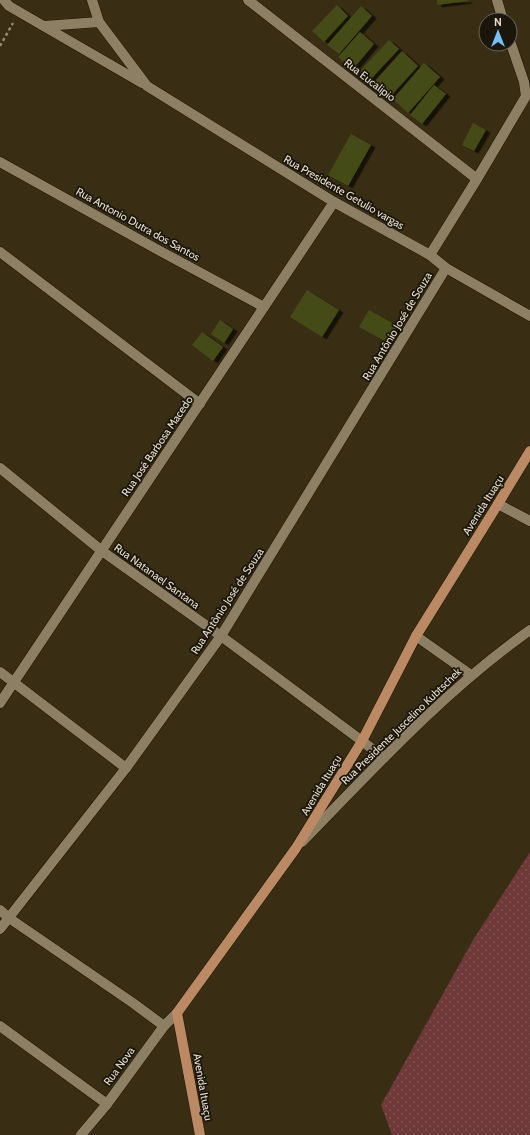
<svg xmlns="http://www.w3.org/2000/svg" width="530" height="1135" font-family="Cabin,sans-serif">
<defs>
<pattern id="grass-dots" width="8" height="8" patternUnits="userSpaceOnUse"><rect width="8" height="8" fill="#6f3839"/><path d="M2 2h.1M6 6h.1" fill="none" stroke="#845455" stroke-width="1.8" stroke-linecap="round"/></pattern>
<filter id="shadow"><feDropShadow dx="4.5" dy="2.5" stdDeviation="0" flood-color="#0009"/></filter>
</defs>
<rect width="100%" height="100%" fill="#392d14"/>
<polygon fill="url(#grass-dots)" points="530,852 530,1135 392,1135 381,1105 473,940"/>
<g fill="#454c15" filter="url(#shadow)">
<polygon points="437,0 468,0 468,1 437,5"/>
<polygon points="337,5 348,16 324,42 312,31"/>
<polygon points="361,6 372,16 339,54 327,45"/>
<polygon points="360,32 374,44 353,69 338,57"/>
<polygon points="389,40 399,49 370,80 360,71"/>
<polygon points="402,51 418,66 390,97 374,82"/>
<polygon points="424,63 440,77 408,113 393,99"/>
<polygon points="434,85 446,94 422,124 410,115"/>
<polygon points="473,123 486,130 474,151 462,145"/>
<polygon points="351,134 371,145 348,186 328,175"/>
<polygon points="307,290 339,310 322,337 290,317"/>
<polygon points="369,310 398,326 388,343 359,327"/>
<polygon points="220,320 233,329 224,343 211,334"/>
<polygon points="202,332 223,347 213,361 192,345"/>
</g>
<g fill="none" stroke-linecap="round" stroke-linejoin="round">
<defs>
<g id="minor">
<polyline points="4,0 9,6 142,83"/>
<polyline points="92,0 99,22 147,86 334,202 430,255 446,268 530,316"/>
<polyline points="248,0 477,179"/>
<polyline points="497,0 503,20"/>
<polyline points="44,26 99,22"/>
<polyline points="0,162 160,251 264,307"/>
<polyline points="0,252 200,404"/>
<polyline points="430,255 477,179 526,96 524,82 510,41"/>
<polyline points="0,468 102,551 221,636 362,741 384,758"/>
<polyline points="498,504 530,521"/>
<polyline points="416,636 471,675"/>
<polyline points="0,672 126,768"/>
<polyline points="0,703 334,202"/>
<path d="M302 842C374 768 445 690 530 630"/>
<polyline points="0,910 9,918 133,1003 164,1026"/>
<polyline points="0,929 126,768 221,636 446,268"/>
<polyline points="0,1026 107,1104"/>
<polyline points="81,1135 107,1104 164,1026 177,1013"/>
</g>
<polyline id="major" points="200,1135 177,1013 296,848 362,741 416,636 498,504 530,451"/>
</defs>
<use href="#minor" stroke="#201500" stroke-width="11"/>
<use href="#major" stroke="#201500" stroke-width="11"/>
<polyline stroke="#958b77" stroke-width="2.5" stroke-dasharray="3 3" stroke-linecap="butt" points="0,46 13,23"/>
<use href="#minor" stroke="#8d7f63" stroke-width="10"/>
<use href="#major" stroke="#bb8963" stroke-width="10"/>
</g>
<g text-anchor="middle" stroke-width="3.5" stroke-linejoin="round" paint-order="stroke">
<g font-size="11" fill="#e6decf" stroke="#1b160b">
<text transform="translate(370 80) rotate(38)" y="4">Rua Eucalipio</text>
<text transform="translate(344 192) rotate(30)" y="4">Rua Presidente Getulio vargas</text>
<text transform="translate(138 224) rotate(29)" y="4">Rua Antonio Dutra dos Santos</text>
<text transform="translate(397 326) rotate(-59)" y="4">Rua Antônio José de Souza</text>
<text transform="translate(157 446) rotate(-56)" y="4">Rua José Barbosa Macedo</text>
<text transform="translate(483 505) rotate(-58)" y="4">Avenida Ituaçu</text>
<text transform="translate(157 576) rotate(36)" y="4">Rua Natanael Santana</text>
<text transform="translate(227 601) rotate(-57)" y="4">Rua Antônio José de Souza</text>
<text transform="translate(401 726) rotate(-44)" y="4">Rua Presidente Juscelino Kubtschek</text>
<text transform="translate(321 785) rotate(-59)" y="4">Avenida Ituaçu</text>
<text transform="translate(119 1066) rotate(-54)" y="4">Rua Nova</text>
<text transform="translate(203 1087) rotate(80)" y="4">Avenida Ituaçu</text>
</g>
</g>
<g transform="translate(498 32)"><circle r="19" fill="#1b160b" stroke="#6c6659"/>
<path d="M0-3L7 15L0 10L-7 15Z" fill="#78bff7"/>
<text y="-6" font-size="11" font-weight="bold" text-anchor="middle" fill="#e6decf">N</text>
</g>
</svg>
